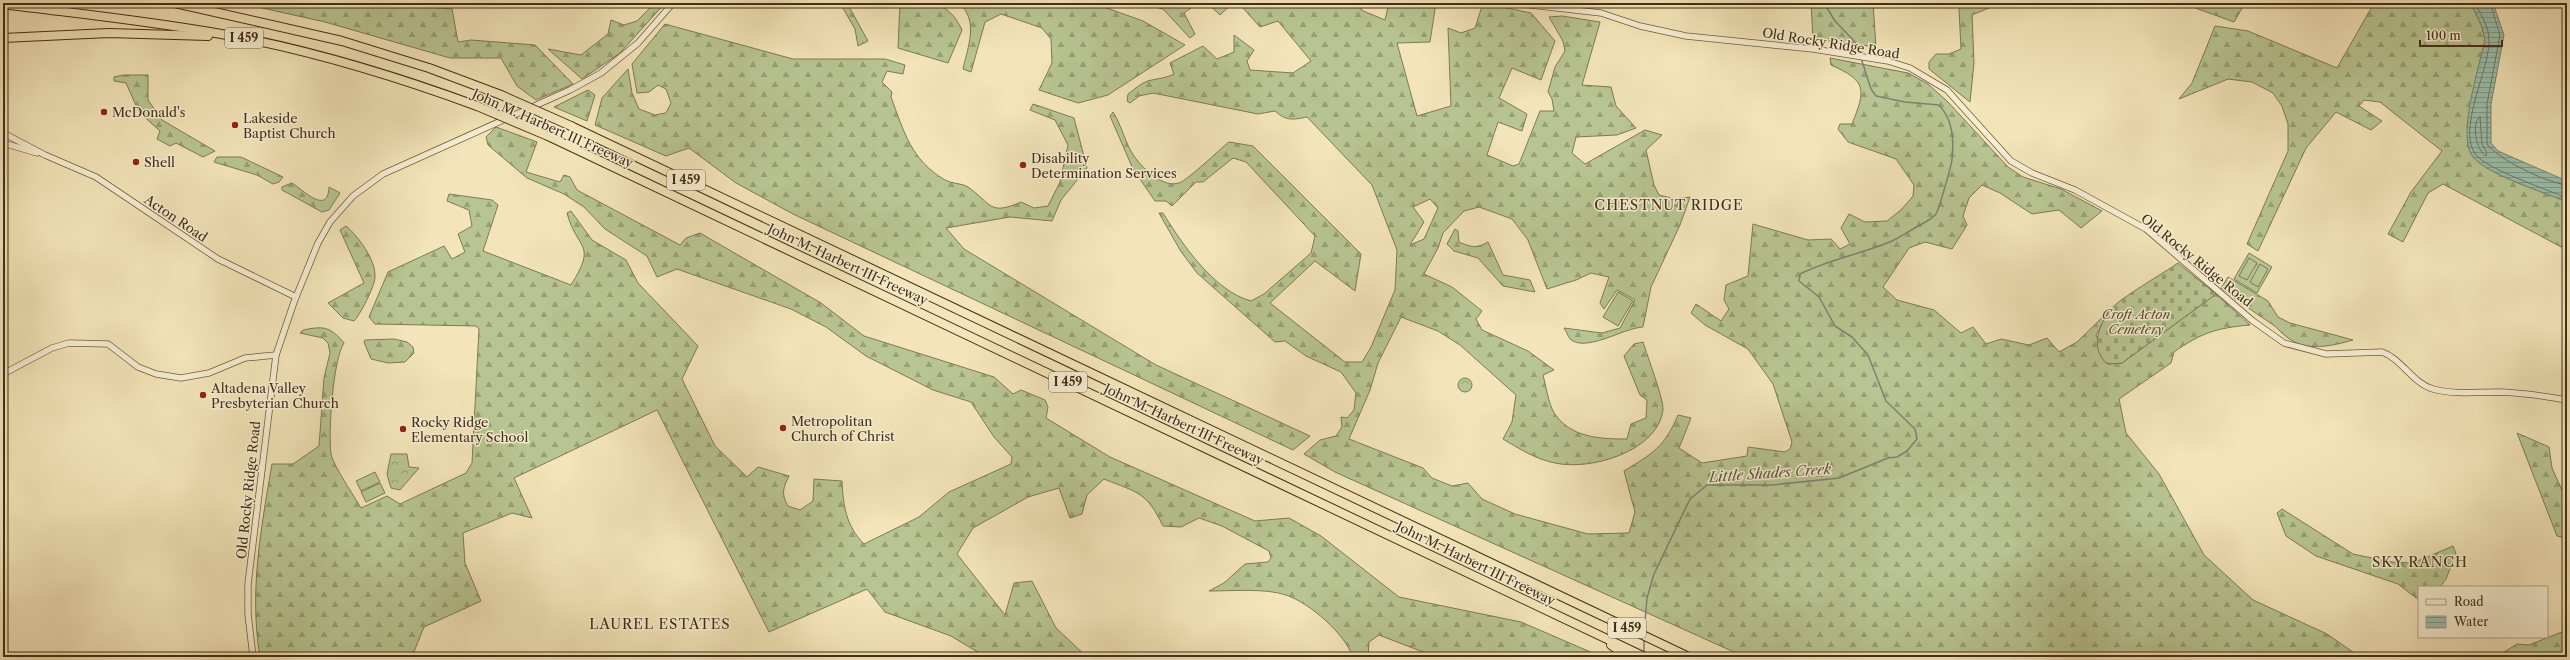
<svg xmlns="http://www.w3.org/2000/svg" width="2570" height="660" font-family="'Libre Caslon Text',serif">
<defs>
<pattern id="forest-firs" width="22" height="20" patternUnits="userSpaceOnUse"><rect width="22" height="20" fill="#b8c592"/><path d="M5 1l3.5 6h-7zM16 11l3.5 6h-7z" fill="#97a076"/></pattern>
<pattern id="cemetery-stones" width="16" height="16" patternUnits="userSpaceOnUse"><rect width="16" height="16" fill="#b8c592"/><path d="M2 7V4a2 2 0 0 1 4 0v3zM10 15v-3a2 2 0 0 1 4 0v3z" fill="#97a076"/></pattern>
<pattern id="park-crowns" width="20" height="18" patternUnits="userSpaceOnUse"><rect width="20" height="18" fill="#b8c592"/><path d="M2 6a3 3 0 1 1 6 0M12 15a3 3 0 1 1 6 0" fill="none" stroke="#97a076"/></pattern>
<pattern id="water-rules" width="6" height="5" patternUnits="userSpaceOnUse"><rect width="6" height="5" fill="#9bbfac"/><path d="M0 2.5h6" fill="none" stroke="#809c8b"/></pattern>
</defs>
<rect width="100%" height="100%" fill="#f3e5b9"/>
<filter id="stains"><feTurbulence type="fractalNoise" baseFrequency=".005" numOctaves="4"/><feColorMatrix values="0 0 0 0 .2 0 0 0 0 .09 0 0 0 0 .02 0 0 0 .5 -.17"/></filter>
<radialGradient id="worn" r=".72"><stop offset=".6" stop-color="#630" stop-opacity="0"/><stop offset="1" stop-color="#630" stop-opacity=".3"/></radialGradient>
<g fill="url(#forest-firs)" stroke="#7e7a54" fill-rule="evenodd">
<polygon points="240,3 383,3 452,9 458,42 471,40 535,45 573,84 536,100 517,86 501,58 450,58 325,22"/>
<polygon points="655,3 665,3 620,53 582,79 548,49 581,55 608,34 611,20 624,25 637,21"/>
<polygon points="840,3 847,3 868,41 858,46 855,29"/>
<path d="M900 3C931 3 948 0 962 30L948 63 898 48Z"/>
<path d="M959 3H1093L1143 21 1185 45 1108 95 1078 103 1039 90 1052 63 1051 39 1042 28 1001 14 985 22 971 72 963 69C968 46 979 21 959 3Z"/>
<polygon points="1140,3 1198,3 1184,13 1195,34 1190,38 1163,9"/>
<polygon points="1207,3 1233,3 1220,15"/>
<path d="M1249 3H1362L1361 10 1385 20 1389 3H1436L1430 42 1397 43 1417 116 1451 106 1448 28 1461 33 1475 28 1483 3 1531 13 1555 41 1541 80 1512 68 1499 98 1527 114 1522 131 1498 122 1487 155 1513 166 1519 164 1540 111H1554L1552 99 1548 92 1555 67 1565 51 1563 41 1549 17 1562 16 1600 22 1582 85 1611 87 1616 106 1636 128 1617 135 1576 137 1572 153 1585 164 1645 130 1662 135 1646 150 1654 185 1659 195 1675 199 1690 197 1680 225 1651 287 1643 327C1623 328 1586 353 1570 339 1568 336 1566 331 1564 328L1602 333 1620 328 1635 300 1617 290 1604 309 1600 303 1609 277 1591 273 1576 280 1547 289 1528 240 1512 219 1479 207 1464 211 1443 233 1438 248 1424 274 1452 287 1482 311 1476 319 1482 330 1528 351 1554 370 1543 375C1546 386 1548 401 1553 411 1569 438 1600 439 1627 439L1631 424 1646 418 1647 400 1640 395 1624 356 1634 344 1643 342C1647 355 1664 400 1663 410 1658 451 1591 471 1555 463 1535 459 1520 449 1503 439L1512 422 1516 395 1460 345 1438 331 1401 317 1378 363 1370 390 1349 439 1423 468 1432 478 1452 486 1468 483 1482 499 1515 514 1588 534 1629 533 1635 512 1624 471C1653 453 1664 448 1678 415L1691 418 1679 448 1702 463 1747 456 1748 447 1785 452 1790 449 1792 442 1773 384 1748 349 1705 325 1691 313 1696 304 1721 321 1729 309 1724 300 1726 285 1748 276 1753 224 1808 240 1831 239 1840 249 1850 244 1841 228 1849 214 1865 222 1887 221 1902 209 1913 196 1914 185 1896 159 1848 142 1838 129 1840 124H1852C1866 89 1867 81 1831 65L1830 58 1908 73 1928 84 1948 102 2008 167 2023 177 2061 189 2102 211 2081 228 2059 210 2032 214 2000 193 1982 185 1969 198 1963 216 1967 225 1952 249 1925 242 1909 248 1883 287 1897 300 1934 310 1961 333 1973 327 1986 344 2001 339 2029 345 2047 338 2059 352 2077 342 2112 308 2096 335 2108 364 2122 363 2216 294 2250 325C2216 328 2201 333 2174 352L2171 363 2119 399 2126 433 2159 474 2204 555 2253 600 2327 634 2360 657H1745L1335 472 1304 454 1320 440 1336 436 1342 427 1341 417 1347 418 1354 410 1356 393 1341 372 1306 356 1285 341 1275 342 1197 273 1180 250 1159 213H1163C1182 244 1214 291 1251 301L1264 294 1311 253 1315 236 1246 162 1233 158 1203 182H1196L1172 206 1166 201H1155L1133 169 1110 116 1113 112C1122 126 1125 143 1134 156 1143 169 1163 188 1179 183 1189 179 1219 150 1229 142L1253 146 1361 254 1355 291 1315 261 1270 303 1345 362H1362L1371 347 1395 290 1397 250 1372 185 1307 117C1293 120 1286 121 1275 111L1258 114 1153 93 1139 96 1130 103 1127 101 1128 94C1135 89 1143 81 1152 80 1161 78 1166 78 1174 74L1170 63 1203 46 1217 59 1234 52V35L1254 50 1247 61 1250 70 1293 73 1311 61 1278 21 1260 27 1243 8ZM1430 199 1438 208 1424 239 1410 245 1424 222 1413 207Z"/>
<polygon points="1811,3 1873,3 1876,47 1813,39"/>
<polygon points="1964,3 2001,3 1972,15 1974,63 1970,102 1929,69 1929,62 1936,54 1949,54 1961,49 1959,9"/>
<polygon points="2189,3 2245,3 2234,22 2190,6"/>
<path d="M2374 3H2471L2482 27 2485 40C2480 65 2456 139 2474 158 2489 175 2544 192 2567 202V250L2443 184 2428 193 2403 242 2388 234 2411 192 2442 151 2380 102 2364 100 2359 106 2382 121 2371 130 2336 112 2306 148 2258 251 2247 244 2288 151V124L2282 106 2273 93 2252 82 2228 79 2179 99 2192 83 2215 26 2248 31 2337 68Z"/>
<path d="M665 24 793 59H885L905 65 903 74 887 71 882 82 892 92 891 97C904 132 911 160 945 180 952 184 962 183 968 187 992 204 989 216 1021 202L1034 208 1048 206 1060 182 1068 145 1055 120 1030 110 1033 104 1074 118 1087 168 1061 200 1052 221 1010 217 946 228 964 249 1156 365 1310 436 1293 450 793 214 736 183 689 148 666 156 595 125 602 98 628 69 632 93 639 109 655 115 666 113 671 103 666 89 658 85 649 92 637 93 632 64Z"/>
<polygon points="123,75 148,75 148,100 162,120 215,151 203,157 176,143 170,146 157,139 160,131 139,112 126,83 114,81 114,77"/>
<polygon points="588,90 595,95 587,121 554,107"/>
<path d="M496 127 537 142 526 172 560 182 564 175 570 177 577 190 680 245 686 238 700 233 821 303 864 336 994 377 1013 394 1021 390 1045 400 1048 407 1046 418 1110 457 1255 521 1289 518 1321 536 1399 597 1521 622 1602 657H1436L1379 635 1369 642 1368 657H1353C1345 634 1310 603 1286 595 1265 588 1232 591 1209 591L1224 583 1245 564 1268 562 1271 558 1269 551 1222 526 1199 518 1181 527 1163 526C1146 491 1138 493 1104 479L1087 495 1082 514 1070 518 1059 488 1028 497 973 528 957 554 1005 615 1014 583 1032 581 1056 628 1087 657H986L951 636 885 612 867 589 769 632 657 410 514 478 532 518 512 513 463 533 465 563 481 601 424 627 413 654 407 657H260C249 592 261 528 272 464H293L319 446 324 378 330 353 328 343 323 338 300 333 303 330C323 326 330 326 344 343 333 359 328 434 331 454 333 465 354 496 361 508L387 496 400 504 466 473 472 463 479 329 476 326 375 324 369 317 388 272 444 246 452 259 465 252 458 234 472 226 469 210 447 201 449 194 492 200 498 205 483 251 571 285C598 242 577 251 567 213L571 211 592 240 626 260 638 283 698 346 682 379 715 446 747 477 758 467 789 476C783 488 781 494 788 506L800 510 813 501 814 479 842 481C843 505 846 526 864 544L919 517 949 492 1011 464 1012 457 994 437 971 402 933 390 866 356 826 327 791 309 677 269 657 277 647 256 605 229 584 207 564 194 527 178 488 145 486 137Z"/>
<polygon points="217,157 241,157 283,177 279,182 273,184 257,175 214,162"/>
<path d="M292 183C301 188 328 217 329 187L340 193 329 210 322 212 282 190V187Z"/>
<path d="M346 226C358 236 376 260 375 277 375 286 360 315 354 321L343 318 328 303 364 283 340 230Z"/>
<path d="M1455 229 1458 231 1459 242C1470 247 1477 249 1488 242L1503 275 1530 280 1535 292 1503 286 1478 258 1454 251 1447 244Z"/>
<path d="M2228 277 2268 301 2278 317 2290 323 2353 340C2332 346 2307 352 2288 338 2281 333 2276 326 2269 322 2252 311 2237 300 2221 288Z"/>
<polygon points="394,339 407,342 413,347 414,353 405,362 388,363 371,359 364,342 365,340"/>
<polygon points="2517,433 2549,447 2552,468 2567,501 2567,538 2557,536"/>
<polygon points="2282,509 2353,554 2391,562 2413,563 2453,546 2456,554 2446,579 2440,587 2419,587 2419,600 2398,584 2316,556 2286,536 2277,513"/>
<polygon points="2567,630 2567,657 2496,657 2517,644 2529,645"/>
</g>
<path fill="url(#cemetery-stones)" stroke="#7e7a54" d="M2178 263 2216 294 2122 363 2107 364C2090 348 2098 326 2111 309 2120 298 2164 273 2178 263Z"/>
<g fill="url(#park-crowns)" stroke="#7e7a54">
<polygon points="2249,253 2272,267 2257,293 2234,279"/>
<circle cx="1465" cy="385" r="7"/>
<polygon points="391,454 407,454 409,467 419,468 400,490 391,488 387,474"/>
</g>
<g fill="#b8c592" stroke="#7e7a54">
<polygon points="2249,258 2257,263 2247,280 2239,276"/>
<polygon points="2260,264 2268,269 2258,287 2250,282"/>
<polygon points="1618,292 1633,301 1618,326 1603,317"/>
<polygon points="375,472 380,482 361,491 356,481"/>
<polygon points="380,483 385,493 366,502 361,492"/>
</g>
<path fill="url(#water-rules)" stroke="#788570" d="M2471 3H2493L2504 35 2491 104V143L2498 151 2567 181V202C2544 192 2489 175 2474 158 2455 139 2480 65 2485 40L2482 27Z"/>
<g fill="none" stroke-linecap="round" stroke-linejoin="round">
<g stroke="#6f7662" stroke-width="1">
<path d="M2475 3C2481 14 2489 27 2489 40 2490 69 2456 130 2476 155 2487 169 2548 190 2567 198"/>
<path d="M2490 3 2500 35 2487 104V144C2499 160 2547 183 2567 185"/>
<path d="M2480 117 2482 144 2487 153 2486 156C2476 151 2471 121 2480 117Z"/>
</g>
<g stroke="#788570" stroke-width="1.5">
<polyline points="1824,3 1835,21 1855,42 1860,54"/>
<path d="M1644 633 1647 598 1654 574 1690 499 1707 485H1772L1839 478 1888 458 1897 457 1907 451 1917 439 1915 429 1886 401 1868 355 1852 337 1835 326 1819 297 1799 281 1800 274C1830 259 1862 254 1892 241 1899 238 1906 233 1913 229 1921 224 1930 221 1936 214 1938 211 1952 165 1952 159 1954 139 1953 120 1939 105L1905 102 1876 96 1871 89 1861 58"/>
<polyline points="1644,639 1644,653"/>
</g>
<defs>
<g id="tertiary">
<path d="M1513 3 1601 13 1640 26 1686 36 1813 49 1888 61 1910 68 1947 90 2011 161 2032 173 2075 190 2146 229 2253 321 2284 343 2326 354 2382 352C2402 359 2412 383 2433 389 2455 395 2478 392 2500 392 2523 393 2545 396 2567 400"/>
<polyline points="3,133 45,155 96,177 218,259 296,297"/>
<polyline points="3,143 37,153"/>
<polyline points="3,374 52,348 69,343 108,344 138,367 156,374 181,378 209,373 245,358 276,355"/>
<polyline points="253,657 248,614 248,584 276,355 294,302 318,243 330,222 353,196 383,174 570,90 601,73 638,43 673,3"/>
</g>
<g id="motorway">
<polyline points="175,3 342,41 429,68 501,95"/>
<path d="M3 4C72 13 141 20 210 32 301 47 390 74 477 106"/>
<polyline points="3,38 109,33 208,36"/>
<polyline points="571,126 1689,657"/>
<polyline points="548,136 1645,657"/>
<polyline points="1611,645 1628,657"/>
</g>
</defs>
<use href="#tertiary" stroke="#6f5c40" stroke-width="7"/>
<use href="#motorway" stroke="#432e17" stroke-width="10"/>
<use href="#tertiary" stroke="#f7eed2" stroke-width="5.5"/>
<use href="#motorway" stroke="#f3e5b9" stroke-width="8"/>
<defs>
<g id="motorway-bridge">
<polyline points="501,95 571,126"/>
<polyline points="477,106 548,136"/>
</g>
</defs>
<use href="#motorway-bridge" stroke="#432e17" stroke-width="10" stroke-linecap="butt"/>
<use href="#motorway-bridge" stroke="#f3e5b9" stroke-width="8"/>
</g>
<g fill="#8f2418" stroke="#f7eed2" stroke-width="1.5">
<circle cx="104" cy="112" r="4"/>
<circle cx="235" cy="125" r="4"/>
<circle cx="136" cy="162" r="4"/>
<circle cx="1023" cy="165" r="4"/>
<circle cx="203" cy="395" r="4"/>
<circle cx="783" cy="428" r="4"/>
<circle cx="403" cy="429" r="4"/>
</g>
<g text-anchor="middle" stroke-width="3" stroke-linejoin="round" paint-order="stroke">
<g fill="#f7eed2" stroke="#79684f" stroke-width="1">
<rect x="225" y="28" width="38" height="20" rx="3"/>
<rect x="667" y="170" width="38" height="20" rx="3"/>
<rect x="1049" y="372" width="38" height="20" rx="3"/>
<rect x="1608" y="618" width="38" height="20" rx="3"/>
</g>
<g font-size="12" font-weight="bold" fill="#432e17">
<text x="244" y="42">I 459</text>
<text x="686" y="184">I 459</text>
<text x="1068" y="386">I 459</text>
<text x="1627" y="632">I 459</text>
</g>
<g font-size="13" fill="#432e17" stroke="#f7eed2">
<text transform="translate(1831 43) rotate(9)" y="5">Old Rocky Ridge Road</text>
<text transform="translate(553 128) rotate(24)" y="5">John M. Harbert III Freeway</text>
<text transform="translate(176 218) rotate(34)" y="5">Acton Road</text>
<text transform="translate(2197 260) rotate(39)" y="5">Old Rocky Ridge Road</text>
<text transform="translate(848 264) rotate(25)" y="5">John M. Harbert III Freeway</text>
<text transform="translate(1184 424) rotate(25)" y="5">John M. Harbert III Freeway</text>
<text transform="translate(248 490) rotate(-84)" y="5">Old Rocky Ridge Road</text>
<text transform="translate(1476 563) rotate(26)" y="5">John M. Harbert III Freeway</text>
</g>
<g font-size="13" fill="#432e17" stroke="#f7eed2" text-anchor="start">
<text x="112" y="117">McDonald's</text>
<text x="243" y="123">Lakeside<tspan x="243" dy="15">Baptist Church</tspan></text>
<text x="1031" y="163">Disability<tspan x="1031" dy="15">Determination Services</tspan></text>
<text x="144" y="167">Shell</text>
<text x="211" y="393">Altadena Valley<tspan x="211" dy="15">Presbyterian Church</tspan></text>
<text x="791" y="426">Metropolitan<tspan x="791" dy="15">Church of Christ</tspan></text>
<text x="411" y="427">Rocky Ridge<tspan x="411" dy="15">Elementary School</tspan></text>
</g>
<g font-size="13" font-style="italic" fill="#5a4c30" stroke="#f7eed2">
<text x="2136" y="319">Croft Acton<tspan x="2136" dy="15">Cemetery</tspan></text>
</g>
<g font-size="14" letter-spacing="1" fill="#432e17" stroke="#f7eed2">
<text x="1669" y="210">CHESTNUT RIDGE</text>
<text x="2420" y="567">SKY RANCH</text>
<text x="660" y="629">LAUREL ESTATES</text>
</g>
<g font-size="14" font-style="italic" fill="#59523c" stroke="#f7eed2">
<text transform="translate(1770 473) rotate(-4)" y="5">Little Shades Creek</text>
</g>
</g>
<rect width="2570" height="660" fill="none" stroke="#f3e5b9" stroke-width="16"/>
<rect x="4" y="4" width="2562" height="652" fill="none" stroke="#432e17" stroke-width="2"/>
<rect x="8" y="8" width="2554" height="644" fill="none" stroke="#432e17"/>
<rect x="2418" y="586" width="130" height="52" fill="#f7eed2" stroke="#afa187"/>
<rect x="2426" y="599" width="20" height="6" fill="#f7eed2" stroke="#afa187"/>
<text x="2454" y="606" font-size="12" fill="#432e17">Road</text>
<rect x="2426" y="616" width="20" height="12" fill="url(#water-rules)" stroke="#afa187"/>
<text x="2454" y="626" font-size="12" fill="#432e17">Water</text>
<path d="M2420 40v6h82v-6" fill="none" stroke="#432e17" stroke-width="2"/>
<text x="2426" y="40" font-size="12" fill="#432e17" stroke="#f7eed2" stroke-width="3" paint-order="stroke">100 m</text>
<rect width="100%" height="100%" filter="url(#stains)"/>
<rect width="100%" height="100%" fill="url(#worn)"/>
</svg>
